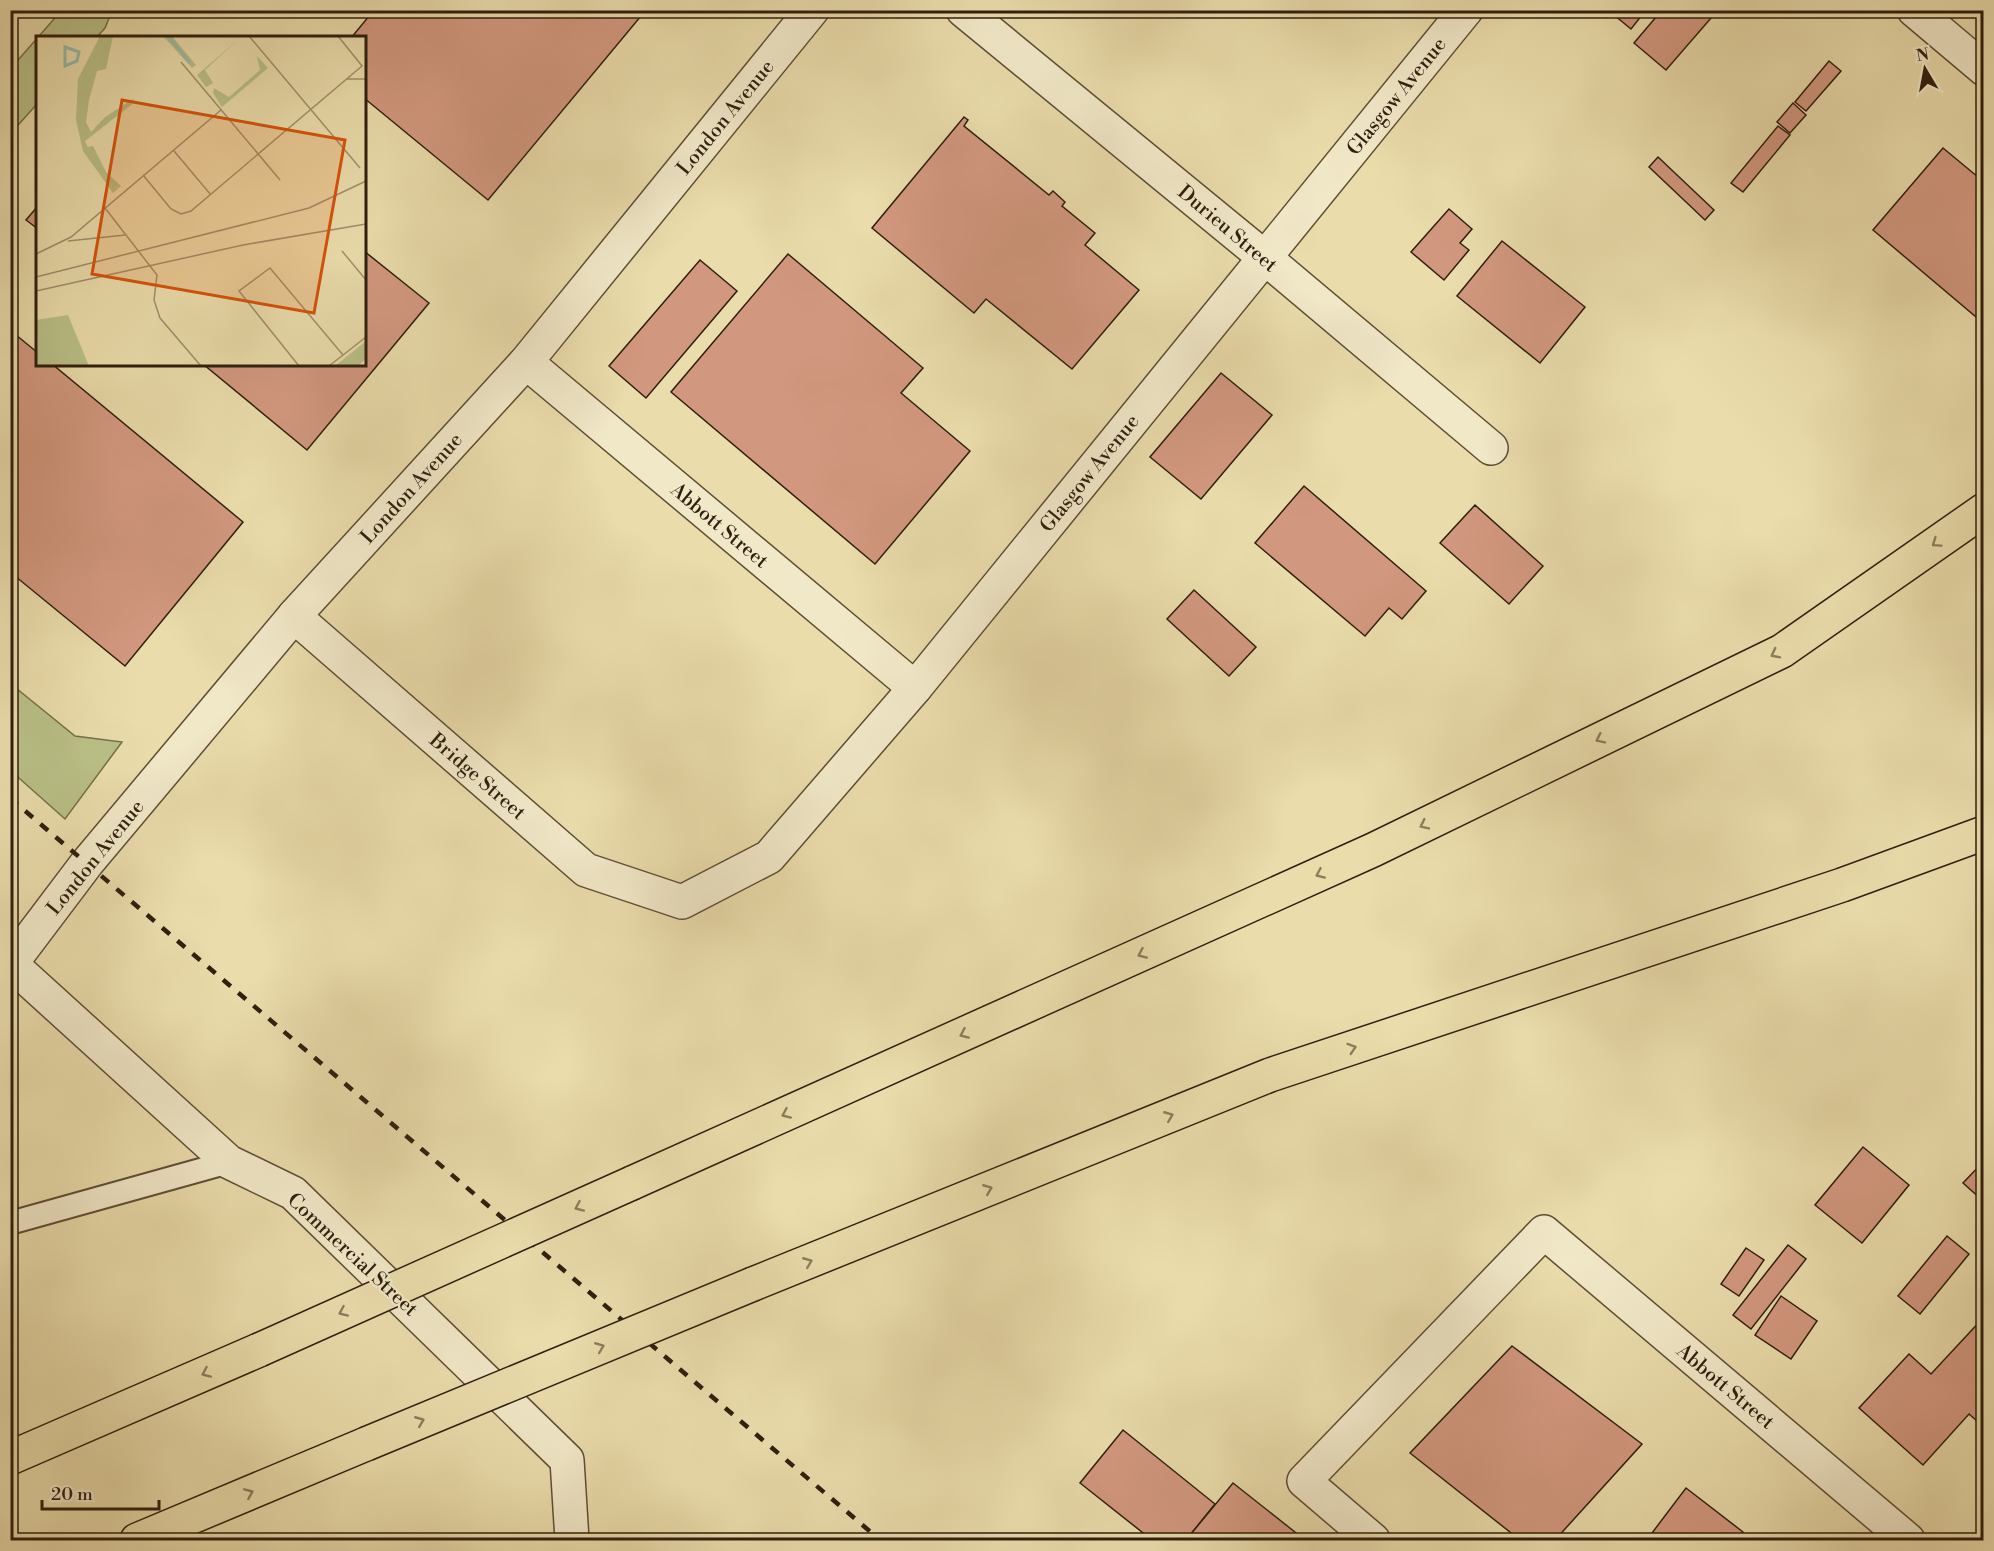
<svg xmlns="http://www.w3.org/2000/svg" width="1994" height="1551" font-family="'Libre Bodoni',serif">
<rect width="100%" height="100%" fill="#eadcab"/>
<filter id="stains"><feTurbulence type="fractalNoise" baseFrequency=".00333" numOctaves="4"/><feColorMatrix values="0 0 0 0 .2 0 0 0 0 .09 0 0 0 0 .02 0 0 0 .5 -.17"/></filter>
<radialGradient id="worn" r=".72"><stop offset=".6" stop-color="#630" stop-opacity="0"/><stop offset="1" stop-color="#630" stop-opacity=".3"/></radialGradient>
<g fill="#b9c087" stroke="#74704a" stroke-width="1.5">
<polygon points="61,11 112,11 105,28 97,37 38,38 37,104 11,133 11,68"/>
<polygon points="11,684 75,736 122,742 65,819 11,771"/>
</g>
<g fill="#d2987f" stroke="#2f1f0e" stroke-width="1.5">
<polygon points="374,10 646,10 488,200 364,98 364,38 351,38"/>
<polygon points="1608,10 1646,10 1631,29"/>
<polygon points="1662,10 1718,10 1666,70 1634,43"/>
<polygon points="1829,61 1841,71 1806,111 1795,102"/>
<polygon points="1793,103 1806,115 1790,133 1777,122"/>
<polygon points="964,117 968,120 964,126 1049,195 1053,191 1065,202 1062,206 1095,233 1085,245 1139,290 1072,369 986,299 974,313 872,228"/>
<polygon points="1778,126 1790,135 1743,192 1731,183"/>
<polygon points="1943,148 1984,182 1984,320 1982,322 1873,230"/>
<polygon points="1658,157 1714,210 1705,220 1649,167"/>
<polygon points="38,206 38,229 26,220"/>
<polygon points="1449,209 1472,229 1460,243 1469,250 1444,280 1411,252"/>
<polygon points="1502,241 1585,307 1540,363 1457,296"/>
<polygon points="364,251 429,303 307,450 203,364 364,364"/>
<polygon points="788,254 923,368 901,393 970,451 875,564 671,392"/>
<polygon points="700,260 737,291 646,398 609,366"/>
<polygon points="10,330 38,353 38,364 52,364 243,522 125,666 10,572"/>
<polygon points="1221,373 1272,415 1201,499 1150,457"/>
<polygon points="1304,486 1426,591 1402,619 1389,608 1365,636 1255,543"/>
<polygon points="1475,505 1543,566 1509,604 1440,543"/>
<polygon points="1194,590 1256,647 1229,676 1167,619"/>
<polygon points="1863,1147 1909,1185 1862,1243 1815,1205"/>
<polygon points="1984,1161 1984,1198 1982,1200 1963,1183"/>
<polygon points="1947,1236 1969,1254 1920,1314 1898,1296"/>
<polygon points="1788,1245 1806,1259 1751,1329 1733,1315"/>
<polygon points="1746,1248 1764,1260 1739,1296 1721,1284"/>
<polygon points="1781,1296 1817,1321 1791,1359 1755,1335"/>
<polygon points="1984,1317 1984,1427 1969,1414 1923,1465 1859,1408 1909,1354 1931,1374"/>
<polygon points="1512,1346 1642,1444 1555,1540 1520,1540 1410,1453"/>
<polygon points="1123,1430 1215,1504 1186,1540 1152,1540 1080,1483"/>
<polygon points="1233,1483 1305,1540 1186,1540"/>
<polygon points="1686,1488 1743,1532 1736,1540 1654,1540 1649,1537"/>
</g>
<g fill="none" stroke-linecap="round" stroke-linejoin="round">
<defs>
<polyline id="service" points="10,1223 229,1162"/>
<g id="minor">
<polyline points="963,10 1264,257 1491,448"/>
<polyline points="1914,10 1984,69"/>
<polyline points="526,362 915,688"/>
<polyline points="294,616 526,362 812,10"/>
<polyline points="11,964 229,1162 293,1193 567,1460 572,1540"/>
<polyline points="1373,1540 1304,1481 1544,1232 1908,1540"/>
</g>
<polyline id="tertiary" points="10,965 87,863 294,616 586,870 682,902 769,857 915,688 1466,10"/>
<g id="motorway">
<polyline points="632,1183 1373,850 1782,651 1984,510"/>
<polyline points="753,1284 1270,1075 1842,885 1984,833"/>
<polyline points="10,1458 259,1350"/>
<polyline points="137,1540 366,1444"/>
</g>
</defs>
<use href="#service" stroke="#5e4e35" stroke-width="26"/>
<use href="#minor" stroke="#5e4e35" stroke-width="36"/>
<use href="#tertiary" stroke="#5e4e35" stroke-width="36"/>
<use href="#motorway" stroke="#2f1f0e" stroke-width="36"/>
<use href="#service" stroke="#f1e8c8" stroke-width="22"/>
<use href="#minor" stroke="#f1e8c8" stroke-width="33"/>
<use href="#tertiary" stroke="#f1e8c8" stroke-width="33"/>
<use href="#motorway" stroke="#eadcab" stroke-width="33"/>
<polyline stroke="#2f1f0e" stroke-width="4.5" stroke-dasharray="10 10" stroke-linecap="butt" points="10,798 880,1540"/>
<defs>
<g id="motorway-bridge">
<polyline points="259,1350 632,1183"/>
<polyline points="366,1444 753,1284"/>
</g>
</defs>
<use href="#motorway-bridge" stroke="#2f1f0e" stroke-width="36" stroke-linecap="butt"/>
<use href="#motorway-bridge" stroke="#eadcab" stroke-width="33"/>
</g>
<defs><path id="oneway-chevron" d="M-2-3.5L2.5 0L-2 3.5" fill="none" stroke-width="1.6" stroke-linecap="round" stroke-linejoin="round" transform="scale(1.5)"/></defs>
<g stroke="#8c7e5c">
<use href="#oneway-chevron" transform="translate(1936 543) rotate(145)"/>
<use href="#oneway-chevron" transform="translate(1775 654) rotate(153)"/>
<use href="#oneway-chevron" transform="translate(1600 739) rotate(154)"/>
<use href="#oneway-chevron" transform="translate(1424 825) rotate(154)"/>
<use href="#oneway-chevron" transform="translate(1320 874) rotate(156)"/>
<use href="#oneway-chevron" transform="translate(1142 954) rotate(156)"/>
<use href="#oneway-chevron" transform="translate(964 1034) rotate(156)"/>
<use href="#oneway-chevron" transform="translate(1352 1048) rotate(-18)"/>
<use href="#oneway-chevron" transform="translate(786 1114) rotate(156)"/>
<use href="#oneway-chevron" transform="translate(1169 1116) rotate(-22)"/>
<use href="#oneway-chevron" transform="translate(988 1189) rotate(-22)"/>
<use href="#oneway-chevron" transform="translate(579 1207) rotate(156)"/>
<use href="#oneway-chevron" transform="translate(808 1262) rotate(-22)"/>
<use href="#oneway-chevron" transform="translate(343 1312) rotate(156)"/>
<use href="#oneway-chevron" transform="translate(600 1347) rotate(-22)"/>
<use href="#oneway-chevron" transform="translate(206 1373) rotate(156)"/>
<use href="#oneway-chevron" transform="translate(420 1421) rotate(-22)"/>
<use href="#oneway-chevron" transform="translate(249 1493) rotate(-23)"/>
</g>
<g text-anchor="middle" stroke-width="4.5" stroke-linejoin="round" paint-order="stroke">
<g font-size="20" fill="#2f1f0e" stroke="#f1e8c8">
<text transform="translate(1396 96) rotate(-51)" y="7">Glasgow Avenue</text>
<text transform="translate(725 117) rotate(-51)" y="7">London Avenue</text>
<text transform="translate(1228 228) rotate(40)" y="7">Durieu Street</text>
<text transform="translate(1089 473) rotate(-51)" y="7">Glasgow Avenue</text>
<text transform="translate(411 488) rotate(-48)" y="7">London Avenue</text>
<text transform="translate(720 525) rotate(40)" y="7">Abbott Street</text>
<text transform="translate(478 776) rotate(41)" y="7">Bridge Street</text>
<text transform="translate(95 857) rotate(-51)" y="7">London Avenue</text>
<text transform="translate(353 1254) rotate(43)" y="7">Commercial Street</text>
<text transform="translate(1726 1386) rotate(40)" y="7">Abbott Street</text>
</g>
</g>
<g transform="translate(36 36)">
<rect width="330" height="330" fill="#eadcab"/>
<path d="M64 0H77L70 33 61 35 53 64 50 86 55 96 69 81 97 63 99 66 49 105 52 111 57 110 70 136 85 150 77 157 47 115 40 84 42 43ZM127 0H136L160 29 156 32ZM204 2 169 34 177 47 170 51 161 39ZM221 20 232 32 186 71 177 57 178 52 193 61 224 34ZM32 279 53 330H0V284ZM330 305V323L322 330H299Z" fill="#b9c087"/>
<path fill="none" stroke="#98bca9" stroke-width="3" d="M132 0 154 27M29 11 43 16 41 25 29 30Z"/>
<path fill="none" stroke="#9f906c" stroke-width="1.5" d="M213 0 324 132M145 26 244 144M311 43H330M138 115 175 159M107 139 135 173 145 178 155 175 326 30 302 0M69 172 121 239 118 264 124 282 165 330M32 205 89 199M306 215 330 244M0 218 35 201 185 74M0 241 273 172 330 145M0 255 207 209 330 188M263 330 203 255 234 232 307 319M293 330 330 301"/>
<path fill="#d6530c" fill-opacity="0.15" stroke="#d6530c" stroke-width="3" d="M86 64 309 104 278 277 56 238Z"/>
<rect width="330" height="330" fill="none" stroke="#2f1f0e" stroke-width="3"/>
</g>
<rect width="1994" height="1551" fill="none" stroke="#eadcab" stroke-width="36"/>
<rect x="12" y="12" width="1970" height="1527" fill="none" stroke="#2f1f0e" stroke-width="3"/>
<rect x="18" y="18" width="1958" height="1515" fill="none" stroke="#2f1f0e" stroke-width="1.5"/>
<g transform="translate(1925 69) rotate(350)" stroke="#f1e8c8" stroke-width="4.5" paint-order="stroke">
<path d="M0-4.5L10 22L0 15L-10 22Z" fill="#2f1f0e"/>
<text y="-9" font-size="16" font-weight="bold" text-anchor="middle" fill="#2f1f0e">N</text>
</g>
<path d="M42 1500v9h117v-9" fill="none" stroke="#2f1f0e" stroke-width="3"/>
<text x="51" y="1500" font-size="18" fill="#2f1f0e" stroke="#f1e8c8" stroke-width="4.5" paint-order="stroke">20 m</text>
<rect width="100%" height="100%" filter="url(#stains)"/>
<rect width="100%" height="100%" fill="url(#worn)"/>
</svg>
